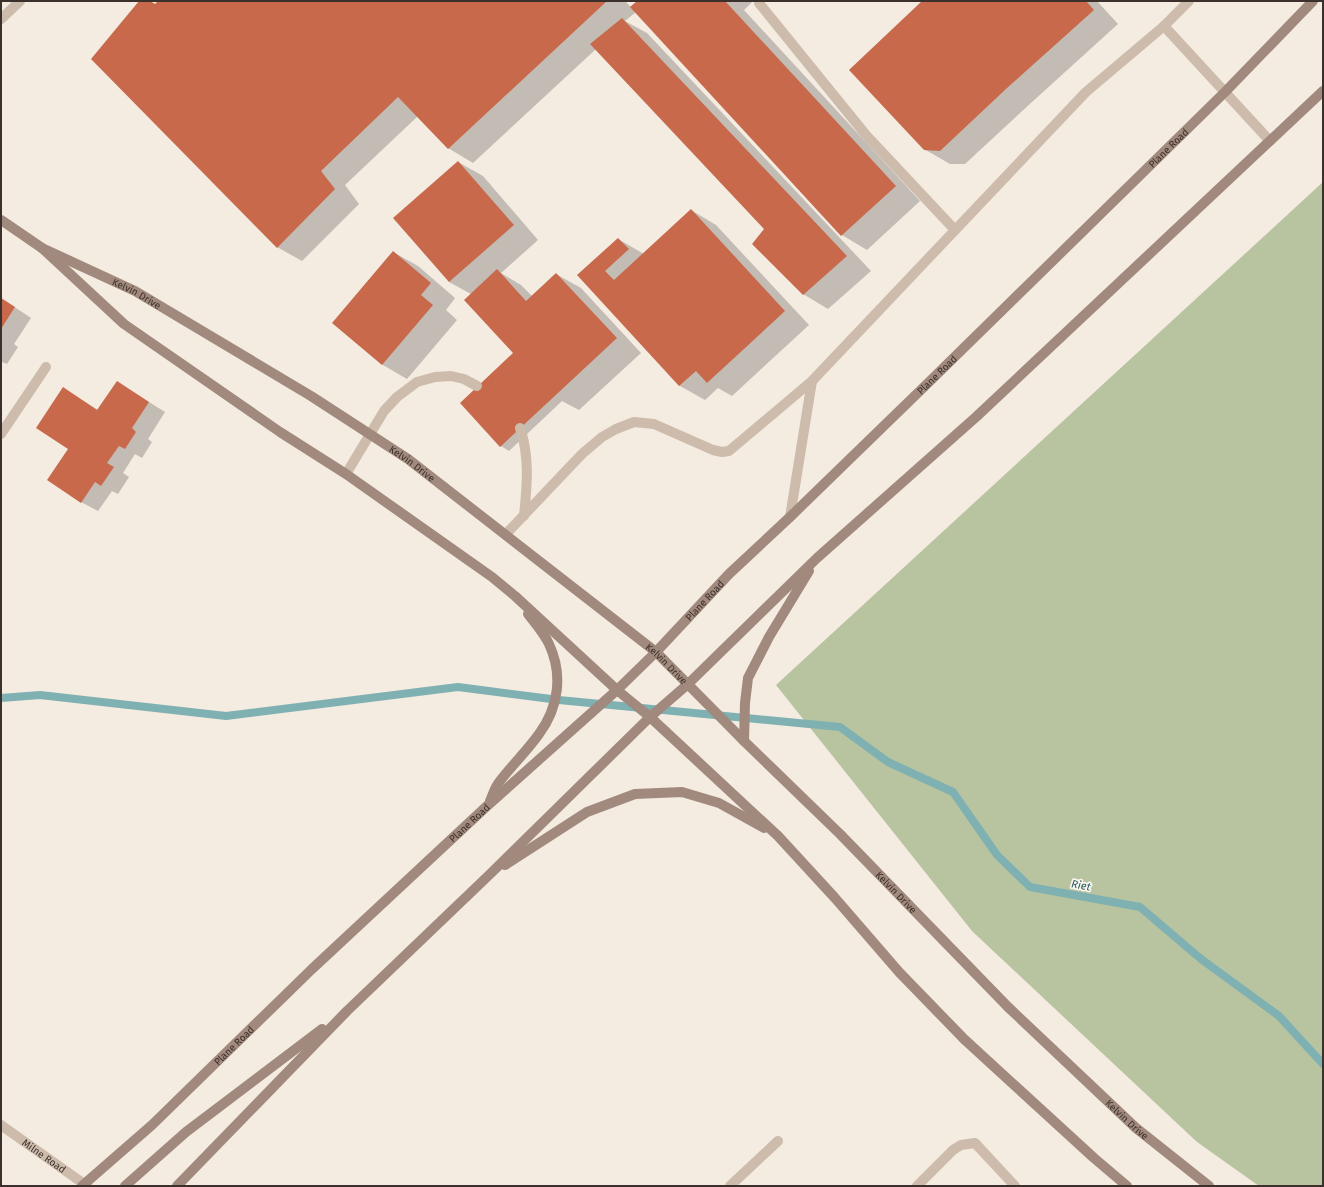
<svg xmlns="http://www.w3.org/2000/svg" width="1324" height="1187" font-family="'Fira Sans',sans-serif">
<rect width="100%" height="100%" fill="#f4ebe1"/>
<polygon fill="#b8c4a0" points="1323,182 1323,1186 1259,1186 1197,1142 972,931 776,685"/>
<g fill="#0003">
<polygon points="140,1 148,1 155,5 160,1 625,1 631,7 638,1 753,1 744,10 920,201 867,250 842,235 636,12 625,21 647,33 871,271 828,309 803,294 766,229 596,49 473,163 448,148 418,116 345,185 359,204 302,261 277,247"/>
<polygon points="923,1 1097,1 1118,24 1032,102 965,164 950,164 924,149"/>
<polygon points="458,162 483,176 538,240 501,273 521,285 532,296 556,274 581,288 641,353 579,410 562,401 509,451 501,446 461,403 516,357 471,294 449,282"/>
<polygon points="691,210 716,225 809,325 732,396 718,388 705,400 680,386 578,275 618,239 644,254"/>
<polygon points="393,252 418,266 455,298 446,310 457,320 407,379 383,365 333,323"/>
<polygon points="1,298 31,318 14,344 18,347 7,364 2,362 1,363"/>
<polygon points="117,382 165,412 148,439 152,442 142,458 135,454 123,473 129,477 118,494 112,491 98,511 81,502 70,449 63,388 98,410"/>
</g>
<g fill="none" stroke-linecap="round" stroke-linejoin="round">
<polyline stroke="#7fb0b2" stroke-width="8" points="1,698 40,695 226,716 458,687 559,700 840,727 888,762 953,792 997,855 1030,887 1140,907 1201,959 1279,1016 1323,1064"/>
</g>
<g fill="#c8694b">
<polygon points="139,1 150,1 155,4 158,1 607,1 448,149 398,97 321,171 335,189 277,248 91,59"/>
<polygon points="637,1 725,1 896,186 841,236 630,7"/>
<polygon points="922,1 1086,1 1094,10 1007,88 940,151 924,150 849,70"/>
<polygon points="622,18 847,256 803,295 752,244 764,229 590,44"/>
<polygon points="458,161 514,225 449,282 393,218"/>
<polygon points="691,209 785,311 707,383 696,371 679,386 577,275 618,238 629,249 605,271 614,280"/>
<polygon points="393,251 431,283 421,295 433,305 382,365 332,323"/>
<polygon points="497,269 526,301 556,273 617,338 500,447 460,403 513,353 464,300"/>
<polygon points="1,298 15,307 1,329"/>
<polygon points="117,381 149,402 132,428 136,432 125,449 119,446 107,463 114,467 101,486 95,482 81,503 47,480 68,449 36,428 63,387 97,410"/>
</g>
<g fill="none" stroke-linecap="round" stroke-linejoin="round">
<g stroke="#cdbbac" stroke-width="10">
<polyline points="1189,1 1164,26 1270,141"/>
<polyline points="759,3 866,135 955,230"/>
<path d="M520 428C530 457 527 486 524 516"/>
<polyline points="346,474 384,411 397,397 417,382 435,377 451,376 464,379 477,386"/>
<polyline points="790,517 812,381"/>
<polyline points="506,534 582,454 602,437 616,429 634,422 654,424 713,450 722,452 729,451 812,381 1086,92 1164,26"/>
<path id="s1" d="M1 1125 87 1186"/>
<polyline points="730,1186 778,1141"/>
<polyline points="917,1186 953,1150 961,1145 975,1143 1015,1186"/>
</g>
<g stroke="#cdbbac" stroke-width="10">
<polyline points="1,19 20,1"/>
<polyline points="1,434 46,367"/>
</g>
<g stroke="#a18a7d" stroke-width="10">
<polyline points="1,220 42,248 124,324 280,432 346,474 492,577 515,596 617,690 650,717 778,836 835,898 899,972 964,1039 1094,1158 1127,1186"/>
<path id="s2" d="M42 248 135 291 311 396 408 459 656 652 744 741 840 834 1008 1007 1136 1128 1209 1186"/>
<polyline points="744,741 745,703 748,678 769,637 809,571"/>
<path d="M490 801C493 794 495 787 500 781 512 765 527 751 539 734 559 707 563 674 549 644 544 633 535 623 528 614"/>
<polyline points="505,865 587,812 635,794 682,792 719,803 764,828"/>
<path id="s3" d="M82 1186 152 1125 312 969 487 806 617 690 656 652 729 574 790 517 927 384 1225 92 1313 1"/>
<polyline points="125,1186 186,1132 322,1029"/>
<polyline points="177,1186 347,1011 487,877 650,717 688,684 817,558 976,417 1323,91"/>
</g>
</g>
<g text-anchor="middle" stroke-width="3.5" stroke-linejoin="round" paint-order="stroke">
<g font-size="10" fill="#3b302b" stroke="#fbf5ee">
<text dy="4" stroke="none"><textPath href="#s3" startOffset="1503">Plane Road</textPath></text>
<text dy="4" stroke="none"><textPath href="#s2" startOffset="105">Kelvin Drive</textPath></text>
<text dy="4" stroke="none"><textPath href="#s3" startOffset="1179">Plane Road</textPath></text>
<text dy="4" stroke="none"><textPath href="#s2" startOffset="429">Kelvin Drive</textPath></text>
<text dy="4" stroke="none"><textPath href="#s3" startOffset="855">Plane Road</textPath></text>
<text dy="4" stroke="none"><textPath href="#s2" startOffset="753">Kelvin Drive</textPath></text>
<text dy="4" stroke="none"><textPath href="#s3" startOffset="531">Plane Road</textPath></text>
<text dy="4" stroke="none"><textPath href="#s2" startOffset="1077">Kelvin Drive</textPath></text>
<text dy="4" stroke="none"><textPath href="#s3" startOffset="207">Plane Road</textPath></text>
<text dy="4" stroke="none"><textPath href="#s2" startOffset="1401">Kelvin Drive</textPath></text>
<text dy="4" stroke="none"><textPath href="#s1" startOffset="53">Milne Road</textPath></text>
</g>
<g font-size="11" font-style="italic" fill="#1f5a5e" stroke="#fbf5ee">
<text transform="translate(1081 885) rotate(10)" y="4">Riet</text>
</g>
</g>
<rect width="1324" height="1187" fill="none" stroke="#3b302b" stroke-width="4"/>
</svg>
